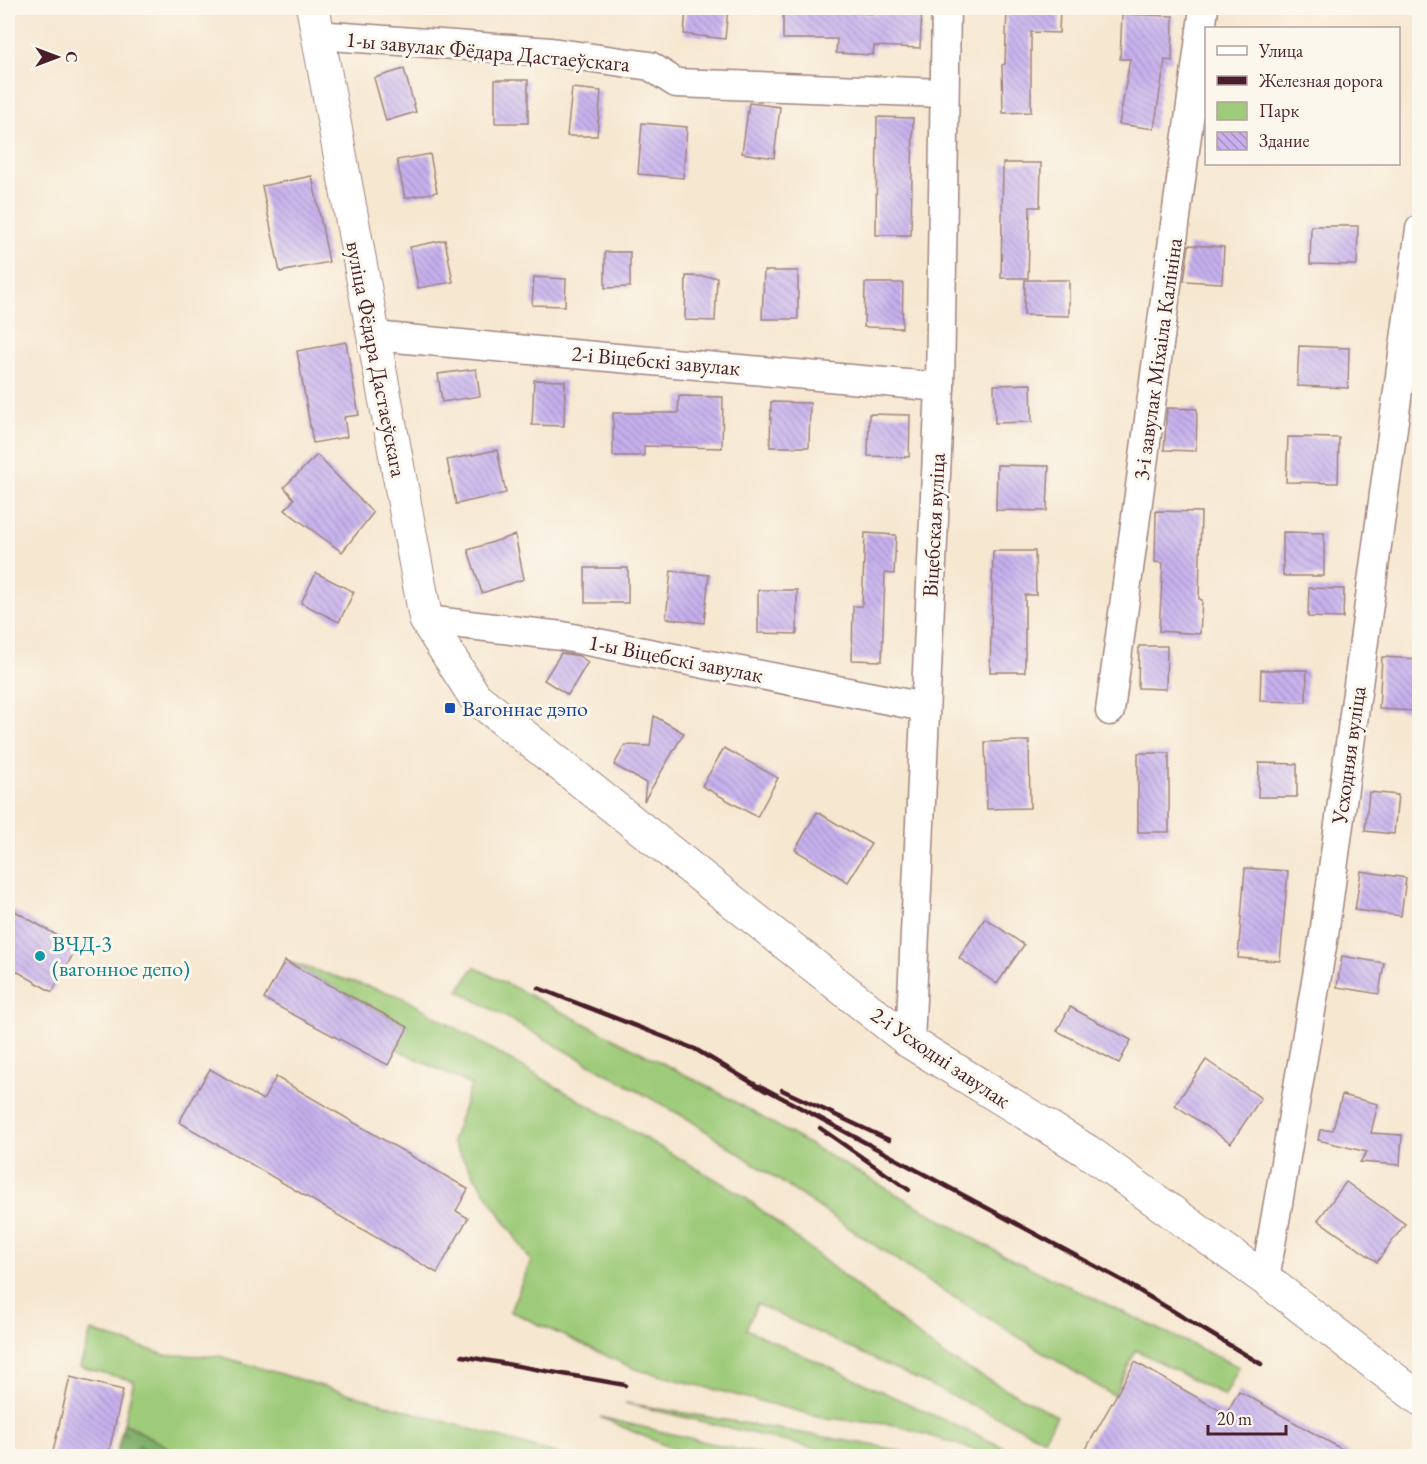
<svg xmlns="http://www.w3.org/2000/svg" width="1427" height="1464" font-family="'EB Garamond',serif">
<defs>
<pattern id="forest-firs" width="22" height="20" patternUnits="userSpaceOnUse" patternTransform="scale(1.5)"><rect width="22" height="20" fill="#7eaf69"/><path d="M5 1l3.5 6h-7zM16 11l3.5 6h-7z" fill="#698e57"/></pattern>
<pattern id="building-back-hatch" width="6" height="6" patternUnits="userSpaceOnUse" patternTransform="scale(1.5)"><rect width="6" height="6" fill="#c6b1ee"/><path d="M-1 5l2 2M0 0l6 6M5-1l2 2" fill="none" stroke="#a38fc1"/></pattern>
</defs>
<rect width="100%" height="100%" fill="#fbf7ec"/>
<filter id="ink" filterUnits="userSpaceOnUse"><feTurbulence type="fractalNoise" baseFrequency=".0167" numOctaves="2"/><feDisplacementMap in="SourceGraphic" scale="12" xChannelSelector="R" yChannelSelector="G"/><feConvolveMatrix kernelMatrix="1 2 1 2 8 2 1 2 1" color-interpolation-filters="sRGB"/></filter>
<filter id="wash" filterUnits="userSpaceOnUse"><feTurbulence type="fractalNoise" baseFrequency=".008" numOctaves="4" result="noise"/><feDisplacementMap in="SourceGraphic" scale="24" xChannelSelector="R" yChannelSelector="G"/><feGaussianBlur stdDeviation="1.35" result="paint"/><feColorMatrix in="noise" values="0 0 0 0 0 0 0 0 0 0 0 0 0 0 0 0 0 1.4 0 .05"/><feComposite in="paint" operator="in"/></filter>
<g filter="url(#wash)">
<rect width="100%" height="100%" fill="#f6e7d0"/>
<g fill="#9ecb79" stroke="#747552" stroke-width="1.5">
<polygon points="285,961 402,997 741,1194 944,1356 1057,1416 1044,1439 757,1304 746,1329 1022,1456 993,1456 896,1425 825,1418 635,1369 510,1311 531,1261 452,1142 471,1085 396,1049 407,1026"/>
<polygon points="474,967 709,1087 1003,1255 1239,1367 1225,1396 1136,1350 1114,1396 928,1281 688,1119 459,991"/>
<polygon points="91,1331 166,1355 219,1356 564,1456 168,1456 169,1448 124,1423 134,1381 80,1367"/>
<polygon points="625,1403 877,1446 921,1456 845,1456"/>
<polygon points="600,1417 765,1456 689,1456"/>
</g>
<polygon fill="url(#forest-firs)" stroke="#64674a" stroke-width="1.5" points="124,1423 169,1448 168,1456 116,1456"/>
<g id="blocks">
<g fill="url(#building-back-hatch)">
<polygon points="686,8 728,8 725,39 684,34"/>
<polygon points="882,8 922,8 920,48 874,46 873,55 836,53 837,39 783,39 783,10 881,14"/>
<polygon points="1007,8 1060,8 1059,33 1031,32 1031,112 1003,113 1002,65 1005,64"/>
<polygon points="1122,14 1173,16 1172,61 1165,60 1154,129 1119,124 1130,59 1120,59"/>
<polygon points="404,69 416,112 386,121 374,78"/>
<rect x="495" y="80" width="33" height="43"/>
<polygon points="572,88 601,91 597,136 567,136"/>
<polygon points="749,103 780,107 774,158 742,153"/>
<polygon points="877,117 913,118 911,235 876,235"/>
<polygon points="642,123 687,127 683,178 638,174"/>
<polygon points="430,154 437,192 405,198 397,160"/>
<polygon points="1003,163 1041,163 1040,207 1030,207 1028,278 1001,278"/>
<polygon points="312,176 329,262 280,272 262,186"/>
<polygon points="1311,226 1358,226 1357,265 1310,264"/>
<polygon points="445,240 453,282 418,288 410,247"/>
<polygon points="1189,245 1224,247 1222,283 1184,281"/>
<polygon points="605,252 630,252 630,287 605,288"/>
<polygon points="764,271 798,271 798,319 762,319"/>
<polygon points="686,276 717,277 715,321 685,320"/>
<polygon points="534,277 566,279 565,306 532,305"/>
<polygon points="1025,280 1069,280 1069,316 1024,315"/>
<polygon points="865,283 903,283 902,328 864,327"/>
<polygon points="346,342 359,415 344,417 347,437 313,443 297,351"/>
<polygon points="1299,346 1349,348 1348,388 1297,386"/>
<polygon points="476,369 480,396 442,402 438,374"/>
<polygon points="534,380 565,381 564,426 532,425"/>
<polygon points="1031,384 1032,422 995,423 994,385"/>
<polygon points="679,396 723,397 722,448 644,446 644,456 613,456 613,413 678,413"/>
<polygon points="771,402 810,403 809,447 770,447"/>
<polygon points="1167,408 1197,409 1196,451 1164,450"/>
<polygon points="869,414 910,415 909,457 868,456"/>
<polygon points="1288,437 1339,438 1338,483 1286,482"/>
<polygon points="497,450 506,493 456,504 447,460"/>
<polygon points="317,455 373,513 342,552 285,510 294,499 284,487"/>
<polygon points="997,465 1049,466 1047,511 996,510"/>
<polygon points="1156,511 1201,512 1199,599 1202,600 1200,634 1159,631 1163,563 1155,562"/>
<polygon points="1283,532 1324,533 1324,576 1283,576"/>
<polygon points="865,533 896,535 894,574 885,573 882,661 852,660 853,606 862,606"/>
<polygon points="515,535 524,579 482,593 468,550"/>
<polygon points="993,551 1035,551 1036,595 1025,595 1025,672 990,672"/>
<rect x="585" y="568" width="43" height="35"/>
<polygon points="671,571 709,575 704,623 666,618"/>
<polygon points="316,573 354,592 339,622 301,603"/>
<polygon points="1309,588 1344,589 1343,618 1308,617"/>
<polygon points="758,590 797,590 797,634 758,633"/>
<polygon points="1139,646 1167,646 1166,689 1138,688"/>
<polygon points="561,653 579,656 588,662 568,695 544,680"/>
<polygon points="1382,657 1419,659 1416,711 1379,709"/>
<polygon points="1261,670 1307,670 1306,702 1260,701"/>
<polygon points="654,716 684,733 644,801 646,783 614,765 625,745 650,746"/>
<polygon points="1029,741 1030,808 987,809 985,742"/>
<polygon points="724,748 778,778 757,817 702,786"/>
<rect x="1138" y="753" width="31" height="79"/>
<polygon points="1259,763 1297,764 1297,797 1258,797"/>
<polygon points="1369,792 1398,795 1394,834 1365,831"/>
<polygon points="817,812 871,844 848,882 795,850"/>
<polygon points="1245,868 1288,871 1280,961 1238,958"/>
<polygon points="1361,871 1406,878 1401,916 1355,910"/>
<polygon points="8,907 77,947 52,992 8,966"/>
<polygon points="985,918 1024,945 997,984 959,958"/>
<polygon points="1342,956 1384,963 1379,994 1337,987"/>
<polygon points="285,961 408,1027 388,1065 264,999"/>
<polygon points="1070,1007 1131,1040 1119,1063 1057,1031"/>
<polygon points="1206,1060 1261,1098 1231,1143 1175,1105"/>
<polygon points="210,1069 263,1100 276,1077 468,1189 456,1211 468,1218 437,1273 179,1122"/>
<polygon points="1342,1095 1378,1104 1371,1133 1402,1135 1400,1165 1360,1162 1367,1152 1318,1140 1320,1130 1333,1130"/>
<polygon points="1346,1182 1405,1224 1377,1262 1318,1220"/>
<polygon points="1135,1362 1226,1414 1239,1391 1354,1456 1082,1456"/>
<polygon points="70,1377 123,1390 108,1456 52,1456"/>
</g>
</g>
</g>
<g filter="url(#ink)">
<use href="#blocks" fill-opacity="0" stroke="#a0837e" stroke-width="1.5"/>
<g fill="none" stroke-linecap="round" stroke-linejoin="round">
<defs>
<g id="street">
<polyline points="317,35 551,52 650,66 676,83 943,93"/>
<polyline points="373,336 940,387"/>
<polyline points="426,620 562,636 924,707"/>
<polyline points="1110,711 1204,8"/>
<polyline points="910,1042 940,387 946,8"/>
<polyline points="1265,1279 1324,935 1420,229"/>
</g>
<polyline id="secondary" points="313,8 426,620 475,697 910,1042 1087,1151 1265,1279 1420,1399"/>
</defs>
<use href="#street" stroke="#a0837e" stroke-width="31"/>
<use href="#secondary" stroke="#a0837e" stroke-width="35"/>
<use href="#street" stroke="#fff" stroke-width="28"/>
<use href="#secondary" stroke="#fff" stroke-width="33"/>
<g stroke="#4a1f2b" stroke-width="4.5">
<polyline points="538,988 695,1049 766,1091"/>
<polyline points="760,1086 1123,1281 1261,1364"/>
<polyline points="782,1090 889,1140"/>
<polyline points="820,1128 909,1190"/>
<polyline points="462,1356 625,1385"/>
</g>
</g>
</g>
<rect fill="#1a4fb4" stroke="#fbf7ec" stroke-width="2" x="444" y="702" width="12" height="12" rx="3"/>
<circle fill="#0f9aa8" stroke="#fbf7ec" stroke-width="2" cx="40" cy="956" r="6"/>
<g text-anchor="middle" stroke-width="6" stroke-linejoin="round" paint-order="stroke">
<g font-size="22" fill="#4a1f2b" stroke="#fbf7ec">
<text transform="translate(488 51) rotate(5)" y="8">1-ы завулак Фёдара Дастаеўскага</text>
<text transform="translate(377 359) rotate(79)" y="8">вуліца Фёдара Дастаеўскага</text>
<text transform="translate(1157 359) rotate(-82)" y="8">3-і завулак Міхаіла Калініна</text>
<text transform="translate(656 360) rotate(5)" y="8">2-і Віцебскі завулак</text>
<text transform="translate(933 525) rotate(-87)" y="8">Віцебская вуліца</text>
<text transform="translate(676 658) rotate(11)" y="8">1-ы Віцебскі завулак</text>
<text transform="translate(1348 755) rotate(-82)" y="8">Усходняя вуліца</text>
<text transform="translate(941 1057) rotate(34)" y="8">2-і Усходні завулак</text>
</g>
<g font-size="22" fill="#164399" stroke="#fbf7ec" text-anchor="start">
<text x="462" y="716">Вагоннае дэпо</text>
</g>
<g font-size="22" fill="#0d838f" stroke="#fbf7ec" text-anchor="start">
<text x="52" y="951">ВЧД-3<tspan x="52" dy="25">(вагонное депо)</tspan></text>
</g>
</g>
<rect width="1427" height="1464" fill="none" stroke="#fbf7ec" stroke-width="30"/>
<rect x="1205" y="27" width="195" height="138" fill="#fbf7ec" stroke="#b4a19f" stroke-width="1.5"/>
<rect x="1217" y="46" width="30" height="9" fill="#ffffff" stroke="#b4a19f" stroke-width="1.5"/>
<text x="1259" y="57" font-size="18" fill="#4a1f2b">Улица</text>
<rect x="1217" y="76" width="30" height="9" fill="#4a1f2b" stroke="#b4a19f" stroke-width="1.5"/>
<text x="1259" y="87" font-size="18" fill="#4a1f2b">Железная дорога</text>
<rect x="1217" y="102" width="30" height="18" fill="#9ecb79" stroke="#b4a19f" stroke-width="1.5"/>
<text x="1259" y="117" font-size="18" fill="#4a1f2b">Парк</text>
<rect x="1217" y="132" width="30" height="18" fill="url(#building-back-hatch)" stroke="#b4a19f" stroke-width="1.5"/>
<text x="1259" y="147" font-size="18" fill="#4a1f2b">Здание</text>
<g transform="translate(57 57) rotate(90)" stroke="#fbf7ec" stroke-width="4.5" paint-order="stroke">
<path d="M0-4.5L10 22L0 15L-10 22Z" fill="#4a1f2b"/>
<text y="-9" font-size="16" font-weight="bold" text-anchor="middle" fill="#4a1f2b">С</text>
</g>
<path d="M1208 1425v9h78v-9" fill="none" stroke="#4a1f2b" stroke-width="3"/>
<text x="1217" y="1425" font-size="18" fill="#4a1f2b" stroke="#fbf7ec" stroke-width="4.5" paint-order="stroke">20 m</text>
</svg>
